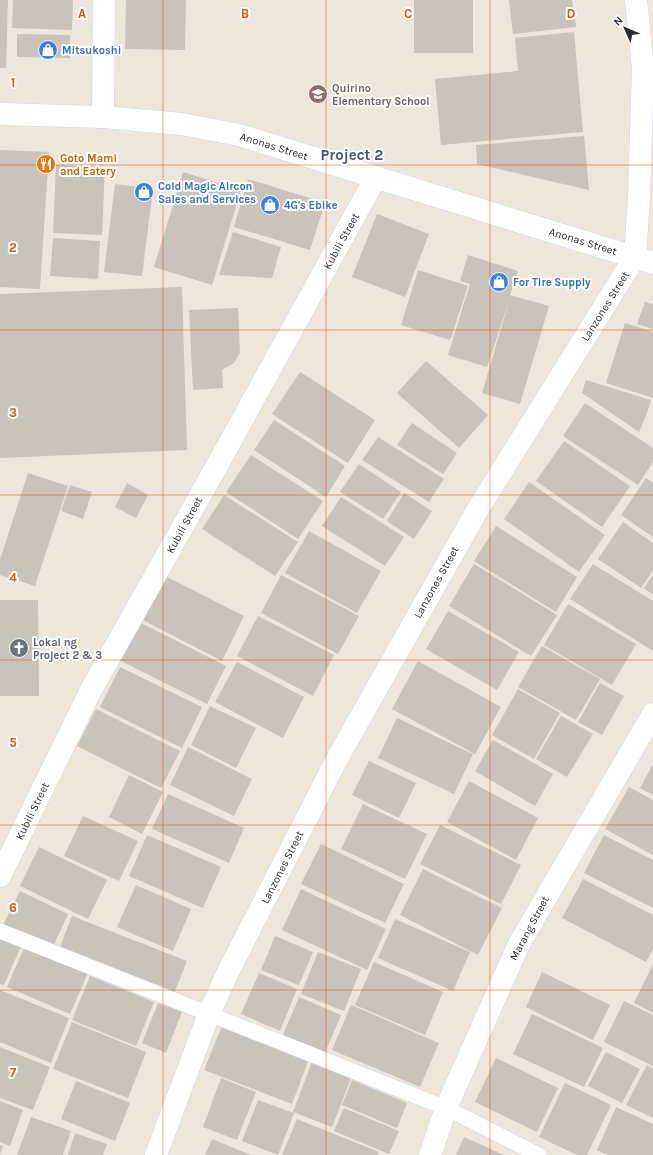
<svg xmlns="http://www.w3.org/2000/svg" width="653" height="1155" font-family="Karla,sans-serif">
<rect width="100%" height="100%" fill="#ede6db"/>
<g fill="#c8c3bb">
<polygon points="0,0 8,0 6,68 0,68"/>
<polygon points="13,0 73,0 72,30 12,28"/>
<polygon points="126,0 186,0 185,50 125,49"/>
<rect x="414" y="0" width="59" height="53"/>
<polygon points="509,0 572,0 576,27 513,34"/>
<polygon points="574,32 583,132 441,145 435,79 518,71 515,38"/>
<polygon points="17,34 70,35 70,58 17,57"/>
<polygon points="584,136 589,190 477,164 476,145"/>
<polygon points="0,150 49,152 40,289 0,287"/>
<polygon points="56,165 105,167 102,235 53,233"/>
<polygon points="183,172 241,190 212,285 154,267"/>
<polygon points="248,179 325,203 310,250 234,227"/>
<polygon points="115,184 153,189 142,276 104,272"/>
<polygon points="377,214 429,234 405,297 352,277"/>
<polygon points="233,232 281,247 272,278 219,275"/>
<polygon points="53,238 100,241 98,279 50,276"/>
<polygon points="468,255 518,271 510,295 549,306 520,404 482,393 510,298 487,367 448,355 470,284 460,281"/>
<polygon points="418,270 468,286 451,338 450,338 450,340 401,325"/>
<polygon points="182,287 187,450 0,458 0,294"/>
<polygon points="645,302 653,304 653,329 637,324"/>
<polygon points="238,308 240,353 234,363 222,370 223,388 193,390 189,310"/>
<polygon points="625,323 653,332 653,398 606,383"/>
<polygon points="426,361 488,415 459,448 397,393"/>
<polygon points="300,372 375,420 348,463 272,414"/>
<polygon points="586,380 651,400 647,413 639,432 582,393"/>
<polygon points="585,403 653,448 653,462 638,485 563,436"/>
<polygon points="274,420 345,466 326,497 254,450"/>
<polygon points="412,423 457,453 443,474 397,445"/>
<polygon points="378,437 444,479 429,502 362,460"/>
<polygon points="564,441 630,486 602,527 536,481"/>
<polygon points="251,455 323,501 298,539 226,492"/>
<polygon points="359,464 401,492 383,519 340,492"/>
<polygon points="28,473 68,486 35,586 0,575 0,560"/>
<polygon points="646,478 653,483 653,537 621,515"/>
<polygon points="529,482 605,535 579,572 504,519"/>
<polygon points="127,483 148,495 136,518 115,507"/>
<polygon points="70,485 92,492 83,519 61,511"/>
<polygon points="404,493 432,511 414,539 387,521"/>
<polygon points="224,495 298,542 275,576 202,529"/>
<polygon points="341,497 404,537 385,566 322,526"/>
<polygon points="623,522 653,543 653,570 641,588 598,559"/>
<polygon points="496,526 577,577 556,612 474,561"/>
<polygon points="309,531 381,571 357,613 285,573"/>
<polygon points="474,564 557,615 531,656 449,606"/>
<polygon points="593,564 653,601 653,651 570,599"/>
<polygon points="161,574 244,616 222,661 139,618"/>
<polygon points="281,575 359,616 338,654 261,613"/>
<polygon points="653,575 653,595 644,588"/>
<polygon points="0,600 38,600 39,696 0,696"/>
<polygon points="568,604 636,644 612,685 544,645"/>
<polygon points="448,611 519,652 497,690 426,649"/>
<polygon points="258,616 334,655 313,696 237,656"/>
<polygon points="137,621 226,666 207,704 117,659"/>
<polygon points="542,646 600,679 576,720 518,687"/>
<polygon points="418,661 501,707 475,754 392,709"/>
<polygon points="237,662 304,697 283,738 215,702"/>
<polygon points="120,667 202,707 182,748 100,707"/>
<polygon points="600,683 624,696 602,735 578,722"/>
<polygon points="518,689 560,713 534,759 492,735"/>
<polygon points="210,706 256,728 236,768 191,745"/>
<polygon points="96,709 180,751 161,788 77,746"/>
<polygon points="561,716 593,734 567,777 536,759"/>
<polygon points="397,718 473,754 454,794 378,758"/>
<polygon points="493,740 553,774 535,806 475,771"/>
<polygon points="188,747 252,779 234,816 170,785"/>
<polygon points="369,761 416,783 399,818 352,795"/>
<polygon points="653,764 653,795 640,788"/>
<polygon points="129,775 163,792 142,834 109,817"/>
<polygon points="469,781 538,818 516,860 447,822"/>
<polygon points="629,787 653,800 653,855 605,829"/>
<polygon points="168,794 244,828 229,863 152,829"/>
<polygon points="363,804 427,834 405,879 341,849"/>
<polygon points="83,816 138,841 119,881 64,856"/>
<polygon points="440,825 521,865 501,904 420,864"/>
<polygon points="147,835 221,867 203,908 129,876"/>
<polygon points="604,835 653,860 653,908 584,873"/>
<polygon points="321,844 404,884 385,923 301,884"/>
<polygon points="39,847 107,880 88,919 20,886"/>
<polygon points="423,869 502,908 478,955 400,915"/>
<polygon points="583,879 653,915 653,949 646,962 562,918"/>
<polygon points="136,885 191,909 173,951 117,927"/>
<polygon points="301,889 386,929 367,970 282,930"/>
<polygon points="20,891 68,914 52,949 3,925"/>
<polygon points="72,916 187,961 173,996 58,952"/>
<polygon points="395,919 470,952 453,991 378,958"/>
<polygon points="0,935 22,944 4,985 0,984"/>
<polygon points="275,936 313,952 299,985 261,970"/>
<polygon points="25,946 88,973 70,1014 7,987"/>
<polygon points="318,952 361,969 344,1011 301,994"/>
<polygon points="374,962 443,992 425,1035 355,1005"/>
<polygon points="653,964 653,1013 634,1003"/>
<polygon points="542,972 610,1005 593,1040 526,1007"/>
<polygon points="259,973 297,989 280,1031 241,1014"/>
<polygon points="90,976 154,1002 136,1046 72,1020"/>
<polygon points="0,990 69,1018 51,1063 0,1042"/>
<polygon points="299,997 341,1015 325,1053 283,1035"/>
<polygon points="624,1001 653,1015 653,1066 604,1042"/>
<polygon points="158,1003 182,1012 166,1053 142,1043"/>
<polygon points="351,1005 439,1043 420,1087 332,1050"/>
<polygon points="532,1014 603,1048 584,1087 513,1054"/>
<polygon points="72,1022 146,1052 128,1098 53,1069"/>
<polygon points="222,1026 309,1059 292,1104 204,1070"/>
<polygon points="0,1047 50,1067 33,1110 0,1098"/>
<polygon points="606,1052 640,1069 622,1103 588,1086"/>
<polygon points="496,1058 558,1088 537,1132 475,1102"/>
<polygon points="312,1062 351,1078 332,1127 293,1112"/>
<polygon points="647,1065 653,1069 653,1118 626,1105"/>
<polygon points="221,1078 256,1092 237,1140 203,1127"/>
<polygon points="352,1080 407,1103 397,1128 342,1105"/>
<polygon points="76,1081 130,1103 115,1141 61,1119"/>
<polygon points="565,1083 611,1105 587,1155 577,1155 539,1137"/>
<polygon points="258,1100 294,1113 278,1155 242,1141"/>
<polygon points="0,1101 23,1110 10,1146 0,1142"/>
<polygon points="616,1107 653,1124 653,1155 608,1155 597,1150"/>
<polygon points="344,1108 399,1131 389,1154 334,1131"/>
<polygon points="31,1117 71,1131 63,1155 17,1155"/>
<polygon points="297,1119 379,1152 378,1155 282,1155"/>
<polygon points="75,1133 107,1144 103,1155 68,1155"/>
<polygon points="464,1137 504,1155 456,1155"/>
<polygon points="212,1139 251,1155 205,1155"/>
<polygon points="0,1145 3,1146 0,1155"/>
</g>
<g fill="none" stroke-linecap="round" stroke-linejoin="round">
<defs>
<polyline id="service" points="0,931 446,1108 539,1155"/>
<g id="minor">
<polyline points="103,117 104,0"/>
<polyline points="0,876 91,690 224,453 376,177"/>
<polyline points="156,1155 209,1014 227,974 338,757 478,509 635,257 639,197 643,68 636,0"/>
<polyline points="430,1155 446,1108 519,944 653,714"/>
</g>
<polyline id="secondary" points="0,114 103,117 182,124 239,135 653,263"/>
</defs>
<use href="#service" stroke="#d1d4e4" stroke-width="16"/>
<use href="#minor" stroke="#d1d4e4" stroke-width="23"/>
<use href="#secondary" stroke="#d1d4e4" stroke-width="23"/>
<use href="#service" stroke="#fff" stroke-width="15"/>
<use href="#minor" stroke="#fff" stroke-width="22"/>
<use href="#secondary" stroke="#fff" stroke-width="22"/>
</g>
<path fill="none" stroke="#de570e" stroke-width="1" stroke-opacity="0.55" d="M163 0V1155M326 0V1155M490 0V1155M0 165H653M0 330H653M0 495H653M0 660H653M0 825H653M0 990H653"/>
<defs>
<symbol id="shop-disc" viewBox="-11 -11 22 22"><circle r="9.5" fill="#3f7fe0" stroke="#fff"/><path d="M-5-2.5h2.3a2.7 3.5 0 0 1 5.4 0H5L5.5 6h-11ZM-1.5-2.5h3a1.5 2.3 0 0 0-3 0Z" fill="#fff"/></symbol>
<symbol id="school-disc" viewBox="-11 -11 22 22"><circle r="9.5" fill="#8d6e63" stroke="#fff"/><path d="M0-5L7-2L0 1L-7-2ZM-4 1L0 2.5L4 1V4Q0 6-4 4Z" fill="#fff"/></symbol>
<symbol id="restaurant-disc" viewBox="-11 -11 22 22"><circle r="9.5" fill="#e8710a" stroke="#fff"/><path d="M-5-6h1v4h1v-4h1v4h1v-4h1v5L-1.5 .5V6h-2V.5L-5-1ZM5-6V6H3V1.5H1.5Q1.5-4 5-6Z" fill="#fff"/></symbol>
<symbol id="church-disc" viewBox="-11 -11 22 22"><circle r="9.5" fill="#6b7280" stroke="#fff"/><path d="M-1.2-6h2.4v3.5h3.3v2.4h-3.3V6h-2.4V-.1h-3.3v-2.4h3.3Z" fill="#fff"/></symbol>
</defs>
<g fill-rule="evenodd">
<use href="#shop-disc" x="37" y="39" width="22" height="22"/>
<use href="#school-disc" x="307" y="83" width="22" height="22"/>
<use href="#restaurant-disc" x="35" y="153" width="22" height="22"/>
<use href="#shop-disc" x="133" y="181" width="22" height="22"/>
<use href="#shop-disc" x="259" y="194" width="22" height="22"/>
<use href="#shop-disc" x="488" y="271" width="22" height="22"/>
<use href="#church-disc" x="8" y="637" width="22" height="22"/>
</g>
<g text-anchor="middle" stroke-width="4" stroke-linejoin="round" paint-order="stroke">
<g font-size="11" font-weight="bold" fill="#366cbe" stroke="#fff" text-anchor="start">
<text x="62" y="54">Mitsukoshi</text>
<text x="158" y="190">Cold Magic Aircon<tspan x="158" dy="13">Sales and Services</tspan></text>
<text x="284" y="209">4G's Ebike</text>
<text x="513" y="286">For Tire Supply</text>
</g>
<g font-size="11" font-weight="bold" fill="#785e54" stroke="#fff" text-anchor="start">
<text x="332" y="92">Quirino<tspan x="332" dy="13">Elementary School</tspan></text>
</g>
<g font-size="11" fill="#2a2a2a" stroke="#fff">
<text transform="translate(274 146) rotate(17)" y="4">Anonas Street</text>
<text transform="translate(341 241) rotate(-61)" y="4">Kubili Street</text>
<text transform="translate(583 241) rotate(17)" y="4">Anonas Street</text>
<text transform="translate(605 306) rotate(-58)" y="4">Lanzones Street</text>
<text transform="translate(184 525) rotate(-61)" y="4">Kubili Street</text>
<text transform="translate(436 582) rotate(-61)" y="4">Lanzones Street</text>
<text transform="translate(32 811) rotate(-64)" y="4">Kubili Street</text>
<text transform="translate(282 867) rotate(-63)" y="4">Lanzones Street</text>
<text transform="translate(529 928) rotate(-62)" y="4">Marang Street</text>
</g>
<g font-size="11" font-weight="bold" fill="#c56008" stroke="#fff" text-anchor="start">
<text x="60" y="162">Goto Mami<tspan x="60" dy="13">and Eatery</tspan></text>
</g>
<g font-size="11" font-weight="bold" fill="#5b616d" stroke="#fff" text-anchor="start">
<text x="33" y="646">Lokal ng<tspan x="33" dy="13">Project 2 &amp; 3</tspan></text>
</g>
<g font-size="15" font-weight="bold" fill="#49517d" stroke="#fff">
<text x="352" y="160">Project 2</text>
</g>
</g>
<g font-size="13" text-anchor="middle" font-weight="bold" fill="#de570e" stroke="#fff" stroke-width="4" stroke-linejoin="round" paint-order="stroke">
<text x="82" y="18">A</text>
<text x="245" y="18">B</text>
<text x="408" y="18">C</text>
<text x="571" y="18">D</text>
<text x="13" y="87">1</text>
<text x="13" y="252">2</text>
<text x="13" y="417">3</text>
<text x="13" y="582">4</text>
<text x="13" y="747">5</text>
<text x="13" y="912">6</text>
<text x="13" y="1077">7</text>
</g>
<g transform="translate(625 28) rotate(315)" stroke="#ffffff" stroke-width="3" paint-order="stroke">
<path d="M0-3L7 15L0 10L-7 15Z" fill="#2a2a2a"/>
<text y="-6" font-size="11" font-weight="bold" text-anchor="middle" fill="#2a2a2a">N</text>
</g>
</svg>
